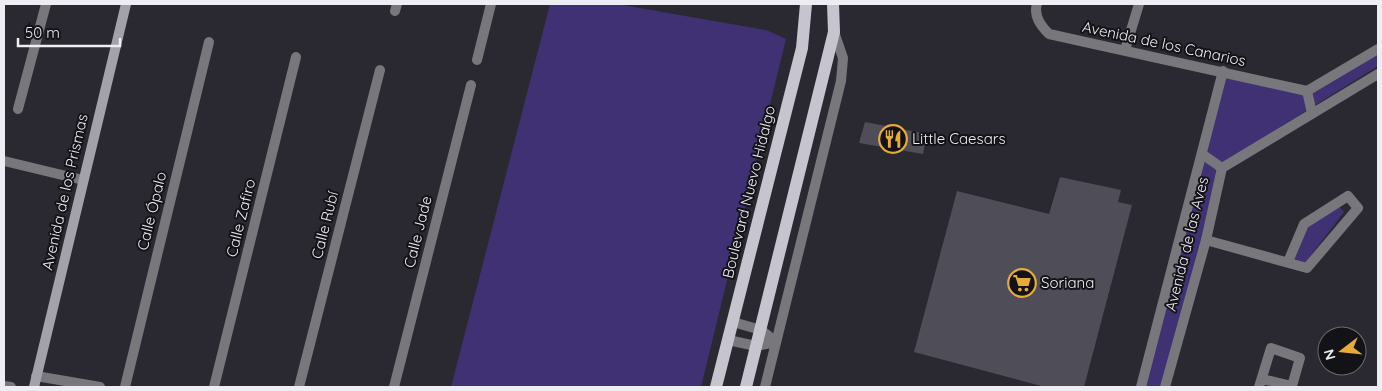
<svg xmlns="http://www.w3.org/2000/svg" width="1382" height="391" font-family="Quicksand,sans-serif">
<rect width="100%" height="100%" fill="#2a2932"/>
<g fill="#3f3173">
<polygon points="550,4 617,4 766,30 786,39 701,387 451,387"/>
<polygon points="1378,52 1378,66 1222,163 1162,387 1145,387 1226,77 1306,94"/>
<polygon points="1338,205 1344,212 1305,263 1295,259 1308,227"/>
</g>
<g fill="#4e4d58">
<polygon points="865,122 927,134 923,154 859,143"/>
<polygon points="1060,177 1121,190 1118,202 1132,205 1084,387 1045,387 914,352 957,191 1049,214"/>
</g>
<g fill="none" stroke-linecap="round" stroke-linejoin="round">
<g stroke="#77777c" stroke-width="10">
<path d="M1037 4C1033 16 1041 26 1049 34L1307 91"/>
<polyline points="395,11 397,4"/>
<polyline points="1125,50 1139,4"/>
<polyline points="477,60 491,4"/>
<polyline points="1307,91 1378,49"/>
<polyline points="1307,91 1312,113"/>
<polyline points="18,109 46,4"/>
<polyline points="1202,154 1222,168"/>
<polyline points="4,161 83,180"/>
<polyline points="1206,240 1307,268 1358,208 1348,196 1304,224 1288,262"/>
<polyline points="733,322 761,330 776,342"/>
<polyline points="728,340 756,346 776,342"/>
<polyline points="36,376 100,387"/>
<polyline points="4,386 11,387"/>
<polyline points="125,387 209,42"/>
<polyline points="214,387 296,57"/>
<polyline points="299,387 380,70"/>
<polyline points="394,387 471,85"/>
<polyline points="765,387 841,81 843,58 834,32"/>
<polyline points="1141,387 1223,71"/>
<polyline points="1165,387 1206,240 1222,168 1378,74"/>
<polyline points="1259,387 1271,348 1300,358 1292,386 1262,379"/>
</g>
<polyline stroke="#a3a2ab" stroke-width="10" points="34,387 126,4"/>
<g stroke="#c5c4cf" stroke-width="12">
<polyline points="716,387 802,48 806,4"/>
<polyline points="746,387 834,32 833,4"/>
</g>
</g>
<defs>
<symbol id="restaurant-ring" viewBox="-11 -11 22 22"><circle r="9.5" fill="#131216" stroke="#e7ac37" stroke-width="1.5"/><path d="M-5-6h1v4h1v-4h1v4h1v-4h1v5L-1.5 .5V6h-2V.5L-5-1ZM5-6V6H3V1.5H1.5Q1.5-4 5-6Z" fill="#e7ac37"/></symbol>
<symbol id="supermarket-ring" viewBox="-11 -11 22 22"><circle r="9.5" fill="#131216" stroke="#e7ac37" stroke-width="1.5"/><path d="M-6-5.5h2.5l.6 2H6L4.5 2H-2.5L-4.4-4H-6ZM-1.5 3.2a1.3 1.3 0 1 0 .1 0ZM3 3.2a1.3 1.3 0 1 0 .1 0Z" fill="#e7ac37"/></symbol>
</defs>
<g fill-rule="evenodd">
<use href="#restaurant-ring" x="877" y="123" width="32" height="32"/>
<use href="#supermarket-ring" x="1006" y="267" width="32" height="32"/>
</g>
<g text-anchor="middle" stroke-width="4" stroke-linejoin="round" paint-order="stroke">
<g font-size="15" fill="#eeedf4" stroke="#131216">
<text transform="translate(1164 44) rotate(12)" y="5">Avenida de los Canarios</text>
<text transform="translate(65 192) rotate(-77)" y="5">Avenida de los Prismas</text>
<text transform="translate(749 192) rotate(-76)" y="5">Boulevard Nuevo Hidalgo</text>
<text transform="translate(152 211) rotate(-76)" y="5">Calle Ópalo</text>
<text transform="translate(241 218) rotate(-76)" y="5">Calle Zafiro</text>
<text transform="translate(325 225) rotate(-76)" y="5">Calle Rubí</text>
<text transform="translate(418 232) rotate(-76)" y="5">Calle Jade</text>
<text transform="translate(1187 244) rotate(-76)" y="5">Avenida de las Aves</text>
</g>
<g font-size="15" fill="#eeedf4" stroke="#131216" text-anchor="start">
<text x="912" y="144">Little Caesars</text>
<text x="1041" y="288">Soriana</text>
</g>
</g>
<rect width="1382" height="391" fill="none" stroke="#eeedf4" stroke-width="10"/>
<g transform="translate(1342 351) rotate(254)"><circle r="24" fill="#131216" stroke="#6b6a6f"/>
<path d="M0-4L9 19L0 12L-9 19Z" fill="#e7ac37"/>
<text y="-8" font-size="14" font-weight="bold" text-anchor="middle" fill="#eeedf4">N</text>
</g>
<path d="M18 38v8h102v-8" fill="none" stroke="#eeedf4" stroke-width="2.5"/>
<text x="25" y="38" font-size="15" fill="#eeedf4" stroke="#131216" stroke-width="4" paint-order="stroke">50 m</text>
</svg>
